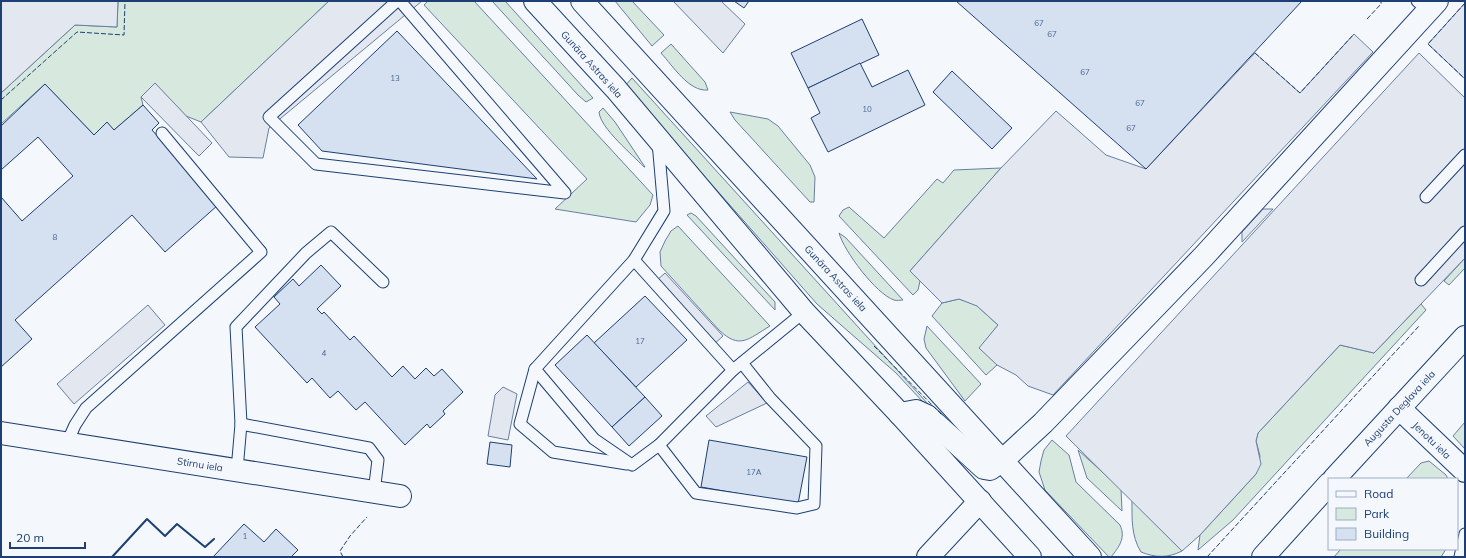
<svg xmlns="http://www.w3.org/2000/svg" width="1466" height="558" font-family="Mulish,sans-serif">
<rect width="100%" height="100%" fill="#f4f7fb"/>
<g fill="#d7e8df" stroke="#687fa3">
<polygon points="118,1 329,1 201,122 186,116 155,84 141,97 143,105 114,130 106,123 94,135 45,84 1,124 1,93 75,25 117,27"/>
<polygon points="428,1 474,1 653,195 650,205 636,222 555,209 587,179 424,5"/>
<polygon points="492,1 505,1 593,98 586,102 578,95"/>
<polygon points="615,1 632,1 664,35 652,46"/>
<path d="M671 44 705 82 708 90C689 92 673 66 661 53Z"/>
<polygon points="632,78 948,426 936,416 896,373 817,304 625,86"/>
<path d="M603 108 615 122 645 167H644C633 155 600 128 599 112Z"/>
<polygon points="730,112 768,119 778,126 810,165 815,177 814,202 810,202 735,120"/>
<polygon points="1001,168 910,271 920,281 918,290 913,295 839,216 843,210 849,207 884,238 937,179 943,183 954,170"/>
<polygon points="691,213 696,216 775,302 775,310 687,215"/>
<path d="M678 226 770 326C748 339 740 350 719 330L661 266 660 252 665 241 671 231Z"/>
<path d="M839 233 846 238 903 300C900 300 897 301 894 300 876 294 844 251 839 233Z"/>
<polygon points="1465,258 1465,268 1449,285 1444,281"/>
<polygon points="959,299 976,305 998,325 980,348 997,365 986,375 932,316 942,303"/>
<polygon points="1421,304 1426,310 1233,520 1198,550 1200,535 1256,474 1260,456 1256,441 1258,433 1340,345 1374,353"/>
<polygon points="927,326 981,384 965,401 926,348 924,339"/>
<polygon points="1465,422 1465,449 1453,436"/>
<path d="M1052 440 1069 455 1076 482 1120 525C1126 538 1119 547 1111 557H1109L1045 490 1039 472 1041 461 1044 450Z"/>
<polygon points="1078,450 1121,489 1122,511 1087,478"/>
<polygon points="1429,461 1446,475 1448,479 1406,479 1421,463"/>
<path d="M1132 500 1182 551C1168 558 1156 558 1141 552 1131 536 1132 518 1132 500Z"/>
<polygon points="1341,549 1446,549 1441,557 1334,557"/>
</g>
<g fill="#e3e8f0" stroke="#687fa3">
<polygon points="1,1 118,1 117,27 75,25 1,93"/>
<polygon points="329,1 422,1 269,128 263,158 229,157 201,122"/>
<polygon points="673,1 721,1 745,24 723,53"/>
<polygon points="1465,3 1465,79 1428,44"/>
<polygon points="1354,34 1373,52 1053,395 1028,386 1016,375 997,365 979,348 998,325 977,306 959,299 942,303 910,271 1001,168 1056,111 1106,155 1146,169 1255,53 1300,93"/>
<polygon points="1419,53 1465,98 1465,258 1374,353 1340,345 1258,433 1256,441 1261,464 1256,474 1200,535 1182,551 1066,436"/>
<polygon points="155,83 212,143 199,156 141,97"/>
<polygon points="1263,209 1273,209 1242,242 1242,232"/>
<polygon points="665,273 723,336 712,346 656,281"/>
<polygon points="148,305 165,325 74,404 57,384"/>
<polygon points="748,382 767,403 716,427 706,416"/>
<polygon points="503,387 517,394 508,440 488,436 495,395"/>
</g>
<g fill="#d5e0f0" stroke="#1d3f73">
<polygon points="734,1 749,1 744,8"/>
<polygon points="956,1 1302,1 1146,169"/>
<polygon points="862,19 879,55 808,88 791,53"/>
<polygon points="397,31 537,179 322,151 298,125"/>
<polygon points="860,63 872,87 908,70 925,105 828,152 811,118 820,113 808,88"/>
<polygon points="952,71 1012,128 992,149 933,92"/>
<polygon points="45,84 94,135 107,122 114,130 143,105 159,123 152,130 218,205 165,252 132,215 15,320 32,339 1,367 1,197 22,221 73,176 38,137 1,170 1,126"/>
<polygon points="321,265 341,286 317,309 322,314 324,312 350,340 354,336 392,377 403,366 415,379 426,368 434,376 442,369 463,392 443,411 445,414 430,428 427,424 405,445 365,402 356,410 338,391 330,398 312,378 307,383 255,327 280,304 274,297 293,279 299,286"/>
<polygon points="645,296 687,340 636,387 594,343"/>
<polygon points="587,335 645,397 612,427 555,365"/>
<polygon points="645,397 662,416 629,446 612,427"/>
<polygon points="709,440 807,457 798,504 701,487"/>
<polygon points="490,442 512,445 510,467 487,464"/>
<polygon points="244,524 264,542 276,529 298,550 291,557 213,557"/>
</g>
<g fill="none" stroke-linecap="round" stroke-linejoin="round">
<defs>
<g id="service">
<polyline points="397,1 269,117 316,164 565,193 400,1"/>
<polyline points="1417,1 1428,11"/>
<polyline points="658,142 664,211 634,260 535,369 594,439 632,465 659,445 733,370 804,312"/>
<polyline points="1426,197 1465,155"/>
<polyline points="634,260 733,370"/>
<polyline points="1421,280 1465,232"/>
<polyline points="535,369 520,424 553,452 627,464"/>
<polyline points="241,424 369,448 378,460 374,492"/>
<polyline points="67,443 75,425 86,408 261,252 162,133"/>
<polyline points="659,445 696,493 797,508 814,504 816,446 770,398 742,363"/>
<polyline points="237,470 241,424 236,327 306,253 331,232 383,282"/>
<polyline points="1460,557 1465,534"/>
</g>
<g id="minor">
<polyline points="1399,408 1465,471"/>
<polyline points="1,433 400,496"/>
<polyline points="1003,460 1043,423 1204,256 1437,1"/>
<polyline points="928,557 980,501"/>
</g>
<g id="secondary">
<polyline points="535,1 616,89 804,312 900,414 1030,557"/>
<polyline points="582,1 1090,557"/>
<polyline points="900,414 916,411 927,416 984,468 990,469 1003,460"/>
<polyline points="1334,479 1465,337"/>
<polyline points="1263,557 1329,484"/>
</g>
</defs>
<use href="#service" stroke="#1d3f73" stroke-width="13"/>
<use href="#minor" stroke="#1d3f73" stroke-width="24"/>
<use href="#secondary" stroke="#1d3f73" stroke-width="24"/>
<use href="#service" stroke="#f4f7fb" stroke-width="11"/>
<use href="#minor" stroke="#f4f7fb" stroke-width="22"/>
<use href="#secondary" stroke="#f4f7fb" stroke-width="22"/>
<g stroke="#1d3f73" stroke-width="1" stroke-dasharray="5 2" stroke-linecap="butt">
<polyline points="1465,3 1428,44 1465,79"/>
<polyline points="1367,19 1381,4 1381,1"/>
<polyline points="1255,53 1300,93 1354,34"/>
<polyline points="1,100 77,32 124,35 125,1"/>
<polyline points="874,346 943,416"/>
<polyline points="343,557 340,551 350,536 367,517"/>
<polyline points="1207,557 1419,326"/>
</g>
<polyline stroke="#1d3f73" stroke-width="2" points="112,557 147,519 165,536 177,524 205,547 214,539"/>
</g>
<g text-anchor="middle" stroke-width="3" stroke-linejoin="round" paint-order="stroke">
<g font-size="8" fill="#4b6792">
<text x="1039" y="26">67</text>
<text x="1052" y="37">67</text>
<text x="1085" y="75">67</text>
<text x="395" y="81">13</text>
<text x="1140" y="106">67</text>
<text x="867" y="112">10</text>
<text x="1131" y="131">67</text>
<text x="55" y="240">8</text>
<text x="640" y="344">17</text>
<text x="324" y="356">4</text>
<text x="754" y="475">17A</text>
<text x="245" y="539">1</text>
</g>
<g font-size="10" fill="#1d3f73" stroke="#f4f7fb">
<text transform="translate(592 64) rotate(48)" y="4">Gunāra Astras iela</text>
<text transform="translate(836 278) rotate(47)" y="4">Gunāra Astras iela</text>
<text transform="translate(1399 408) rotate(-47)" y="4">Augusta Deglava iela</text>
<text transform="translate(1432 440) rotate(44)" y="4">Jenotu iela</text>
<text transform="translate(200 464) rotate(9)" y="4">Stirnu iela</text>
</g>
</g>
<rect width="1466" height="558" fill="none" stroke="#1d3f73" stroke-width="4"/>
<rect x="1328" y="478" width="130" height="72" fill="#f4f7fb" stroke="#9eadc5"/>
<rect x="1336" y="491" width="20" height="6" fill="#f4f7fb" stroke="#9eadc5"/>
<text x="1364" y="498" font-size="12" fill="#1d3f73">Road</text>
<rect x="1336" y="508" width="20" height="12" fill="#d7e8df" stroke="#9eadc5"/>
<text x="1364" y="518" font-size="12" fill="#1d3f73">Park</text>
<rect x="1336" y="528" width="20" height="12" fill="#d5e0f0" stroke="#9eadc5"/>
<text x="1364" y="538" font-size="12" fill="#1d3f73">Building</text>
<path d="M10 542v6h75v-6" fill="none" stroke="#1d3f73" stroke-width="2"/>
<text x="16" y="542" font-size="12" fill="#1d3f73" stroke="#f4f7fb" stroke-width="3" paint-order="stroke">20 m</text>
</svg>
